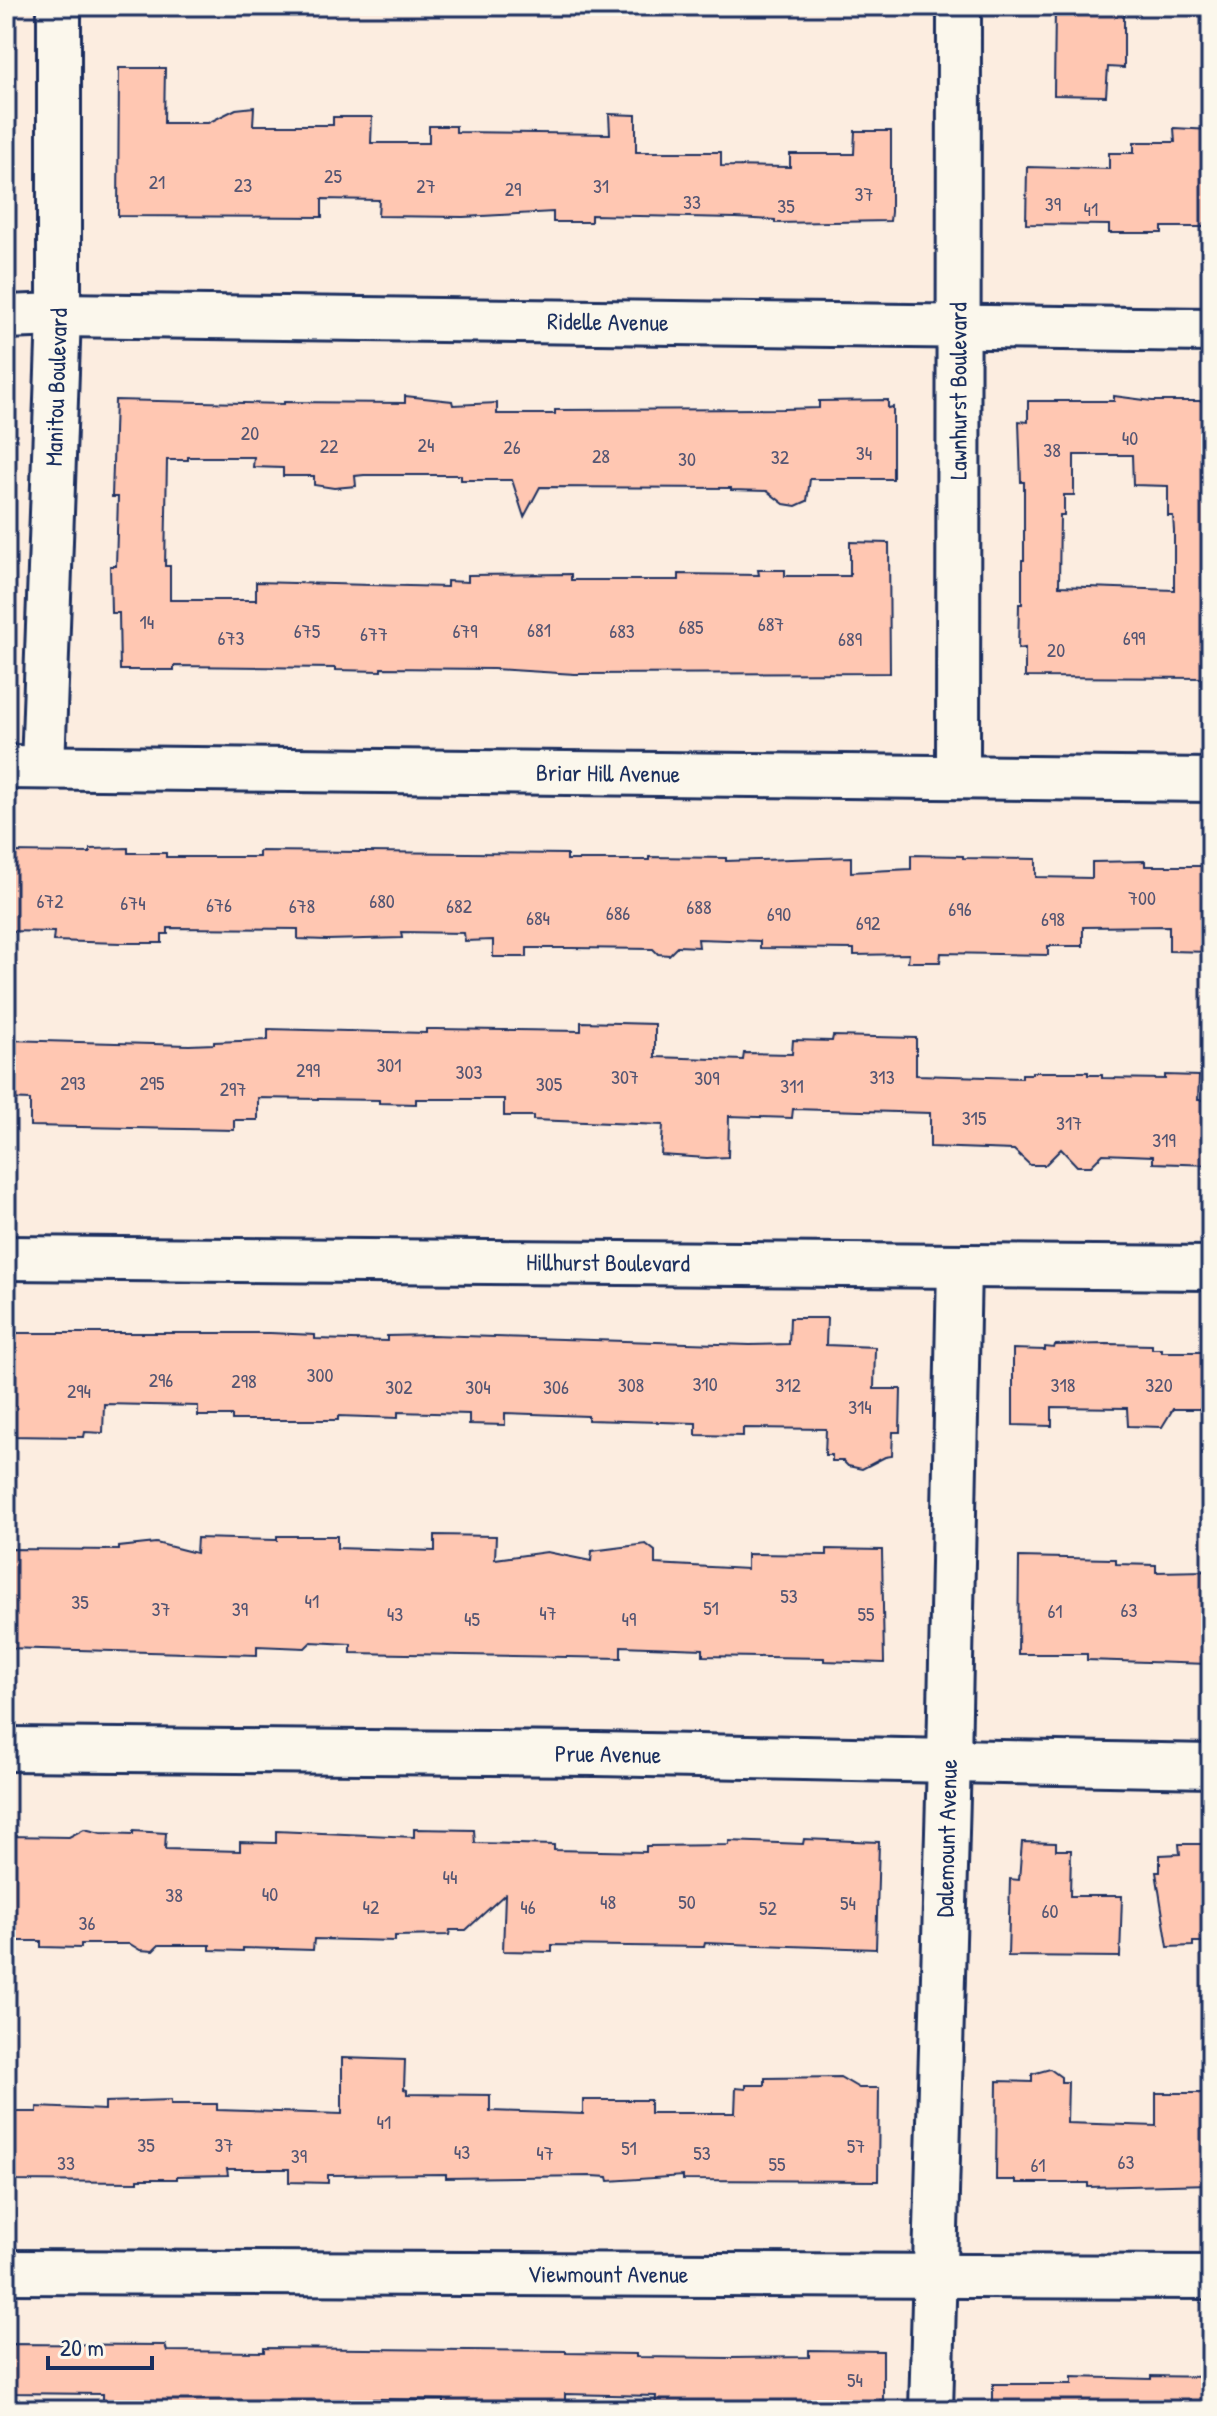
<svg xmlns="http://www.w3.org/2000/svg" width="1217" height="2416" font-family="'Patrick Hand',sans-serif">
<rect width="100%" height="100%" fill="#fcede0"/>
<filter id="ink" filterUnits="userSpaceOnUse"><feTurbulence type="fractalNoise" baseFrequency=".0125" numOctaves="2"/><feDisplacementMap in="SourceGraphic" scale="16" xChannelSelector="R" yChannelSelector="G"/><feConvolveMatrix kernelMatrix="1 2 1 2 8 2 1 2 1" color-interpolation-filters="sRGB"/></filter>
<g filter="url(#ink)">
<g fill="#ffc7b2" stroke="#1b2f5e" stroke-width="2" fill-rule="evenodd">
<polygon points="1055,6 1124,6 1124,68 1108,67 1106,96 1054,95"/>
<polygon points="119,68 165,68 164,123 208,123 236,109 254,107 253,125 333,125 333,117 372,117 371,143 429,143 429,126 456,126 456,132 610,134 609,114 636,115 636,152 721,152 721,166 790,167 790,154 854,154 855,131 891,131 891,212 890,221 775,223 775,220 736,218 591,215 591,222 553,222 553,212 463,217 378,216 379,200 322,199 322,217 118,216"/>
<polygon points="1174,128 1211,130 1211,227 1162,227 1162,233 1109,233 1109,225 1026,224 1027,167 1109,169 1109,153 1134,153 1134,142 1175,142"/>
<polygon points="405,396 452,401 453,405 497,403 497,414 555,414 555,410 783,409 819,408 819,401 888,400 888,408 893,407 893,479 810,479 807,501 796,506 784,504 767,491 731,490 731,488 540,487 524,517 512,480 461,480 461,475 364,475 355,476 356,486 334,488 314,485 314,476 283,476 283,468 253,467 254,457 188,457 188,460 167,460 165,566 170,566 170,600 256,600 256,582 447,587 447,581 468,582 468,575 571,574 571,580 679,580 679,574 759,575 758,570 785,570 785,576 850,576 850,542 889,543 890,673 575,674 493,669 381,668 381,671 336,670 336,668 174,666 174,670 120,670 119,613 111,613 110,566 116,566 118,497 112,497 115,400 284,404 284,402 405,403"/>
<path d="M1114 396 1152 401H1211V678L1025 677V648L1018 649 1019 604H1022V560H1024V482H1021L1019 421 1028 422V401H1114ZM1074 455H1132L1133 485 1168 486V516H1173L1174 531V590L1059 586 1060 515H1064V495H1074Z"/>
<polygon points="128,848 128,853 166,853 166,857 259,857 259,851 567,854 567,860 649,860 649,857 726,858 726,861 851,857 851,872 911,869 911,855 963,856 963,858 1036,859 1036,877 1092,878 1092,862 1145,861 1145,866 1211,866 1211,952 1169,951 1169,926 1083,927 1083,946 1048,946 1048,955 941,953 940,962 908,962 909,954 854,955 854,949 760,948 760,941 698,939 699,947 678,946 669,955 658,954 653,949 571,948 527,948 527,957 493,957 493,940 465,941 464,933 401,932 402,938 327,940 298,939 298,929 168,928 168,934 162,934 162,943 121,943 53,941 54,932 7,931 7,852 90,853 90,849"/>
<polygon points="581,1022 655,1024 655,1057 743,1060 744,1053 792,1054 793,1040 832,1041 833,1036 916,1038 916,1075 1022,1078 1022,1074 1032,1074 1032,1072 1088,1072 1088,1075 1102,1075 1102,1078 1165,1079 1165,1075 1199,1076 1198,1100 1211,1100 1211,1165 1153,1163 1153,1156 1103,1154 1091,1166 1077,1166 1061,1149 1045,1165 1030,1165 1014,1150 930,1147 930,1113 793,1109 792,1118 729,1116 728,1157 707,1158 661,1155 663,1125 533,1120 533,1116 504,1116 504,1099 416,1099 416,1104 379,1103 379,1100 258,1098 258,1120 234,1120 234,1130 30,1126 30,1100 6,1099 6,1040 189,1045 214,1044 214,1042 268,1040 268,1029 426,1033 426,1029 436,1029 581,1031"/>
<polygon points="790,1318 827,1318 826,1345 875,1347 874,1389 901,1389 900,1432 893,1432 892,1456 885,1457 862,1469 848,1466 843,1461 832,1461 832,1455 825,1455 826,1429 743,1428 743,1436 696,1435 696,1423 588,1420 588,1416 505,1413 505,1425 469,1424 469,1414 398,1412 398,1418 338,1416 338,1420 232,1420 232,1416 198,1416 198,1406 104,1404 103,1433 85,1432 84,1437 6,1436 6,1333 270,1333 315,1335 315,1339 387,1341 387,1336 432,1335 750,1345 789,1344"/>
<polygon points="1107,1344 1152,1345 1152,1349 1162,1349 1162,1352 1211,1352 1211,1409 1173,1409 1162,1427 1128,1426 1127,1408 1052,1407 1052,1426 1013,1425 1013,1349 1045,1350 1045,1347 1054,1348 1055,1345"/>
<polygon points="435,1535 496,1536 495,1559 547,1552 591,1561 592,1551 646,1544 655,1551 655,1564 747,1569 747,1554 827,1555 827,1549 882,1550 884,1663 824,1661 824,1658 703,1656 703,1649 621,1646 621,1658 351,1653 351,1644 311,1642 305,1648 257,1646 257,1655 6,1648 6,1549 119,1550 119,1547 156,1543 196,1553 197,1538 277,1540 277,1536 337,1536 337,1548 435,1551"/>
<polygon points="1019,1557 1112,1559 1116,1559 1116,1564 1156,1565 1156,1572 1206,1571 1206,1577 1211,1578 1211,1655 1208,1655 1208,1664 1087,1660 1087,1654 1018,1654"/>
<polygon points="84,1829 101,1833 133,1834 133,1831 166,1833 165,1849 240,1851 240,1842 276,1843 276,1831 414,1837 414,1829 474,1830 475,1843 554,1845 554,1850 646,1852 646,1846 729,1845 729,1841 803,1844 804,1839 879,1842 876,1949 705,1943 704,1947 552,1945 552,1952 503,1951 505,1894 466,1930 450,1930 449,1935 395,1936 395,1941 314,1939 313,1950 243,1948 243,1951 210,1950 210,1945 159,1945 153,1951 140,1950 130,1944 81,1944 81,1948 41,1947 41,1941 6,1941 6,1836 69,1837"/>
<polygon points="1022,1842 1056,1843 1056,1850 1071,1850 1070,1896 1122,1896 1120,1957 1008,1956 1010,1879 1019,1880"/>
<polygon points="1179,1844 1211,1844 1211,1942 1193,1942 1193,1946 1168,1947 1156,1872 1160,1872 1160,1855 1180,1854"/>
<polygon points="342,2058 405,2060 404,2089 407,2090 407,2094 490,2095 490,2111 583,2114 583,2100 650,2100 650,2113 735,2113 736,2088 746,2089 746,2085 765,2085 765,2078 840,2077 859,2088 879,2088 878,2181 683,2180 683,2176 609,2181 608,2177 592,2176 446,2178 446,2174 328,2175 328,2183 289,2182 289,2169 227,2169 228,2175 177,2176 177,2179 138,2179 138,2182 6,2181 6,2112 37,2112 37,2107 105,2110 105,2102 171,2100 171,2104 217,2104 217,2110 342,2114"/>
<polygon points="1050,2069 1061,2077 1061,2082 1068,2082 1067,2123 1156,2126 1156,2093 1211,2093 1211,2184 1088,2187 1088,2183 1016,2183 1016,2180 996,2180 997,2081 1032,2082 1032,2074"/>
<polygon points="6,2344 165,2345 167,2351 264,2352 264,2348 566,2351 566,2353 636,2354 636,2357 731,2358 809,2357 809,2350 883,2351 883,2400 880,2400 880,2410 655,2410 656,2396 565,2394 565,2404 560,2405 560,2410 515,2410 515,2404 444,2404 444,2400 369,2399 369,2403 337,2402 337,2410 103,2410 103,2394 6,2393"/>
<polygon points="1151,2376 1211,2377 1211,2410 993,2410 993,2384 1072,2384 1072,2377 1151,2379"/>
</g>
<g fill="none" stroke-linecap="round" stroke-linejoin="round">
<defs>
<g id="minor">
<path id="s1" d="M6 317 59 315 1211 330"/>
<path id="s2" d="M6 767 1211 780"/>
<path id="s3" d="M43 767 59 315V6"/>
<path id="s4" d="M958 777 959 6"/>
<path id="s5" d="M6 1258 1211 1268"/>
<path id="s6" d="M6 1749 596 1754 1211 1766"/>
<path id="s7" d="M6 2272 1211 2277"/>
<path id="s8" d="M931 2410 949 1760 959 1266"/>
</g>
</defs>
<use href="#minor" stroke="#1b2f5e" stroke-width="48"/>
<use href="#minor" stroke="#fbf7ec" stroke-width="42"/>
</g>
</g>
<g text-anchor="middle" stroke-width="6" stroke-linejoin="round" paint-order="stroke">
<g font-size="20" fill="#545573">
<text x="333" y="183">25</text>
<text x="157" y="189">21</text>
<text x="243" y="192">23</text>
<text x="426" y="193">27</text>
<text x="601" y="193">31</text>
<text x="513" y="196">29</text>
<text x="864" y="201">37</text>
<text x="692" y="209">33</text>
<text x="1053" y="211">39</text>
<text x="786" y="213">35</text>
<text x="1091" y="216">41</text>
<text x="250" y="440">20</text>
<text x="1130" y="445">40</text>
<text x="426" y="452">24</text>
<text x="329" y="453">22</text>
<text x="512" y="454">26</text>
<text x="1052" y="457">38</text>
<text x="864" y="460">34</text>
<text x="601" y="463">28</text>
<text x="780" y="464">32</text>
<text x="687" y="466">30</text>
<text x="147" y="629">14</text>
<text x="771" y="631">687</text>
<text x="691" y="634">685</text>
<text x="539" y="637">681</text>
<text x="307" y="638">675</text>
<text x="465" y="638">679</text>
<text x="622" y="638">683</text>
<text x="374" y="641">677</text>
<text x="231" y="645">673</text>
<text x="1134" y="645">699</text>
<text x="850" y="646">689</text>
<text x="1056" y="657">20</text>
<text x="1142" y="905">700</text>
<text x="50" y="908">672</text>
<text x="382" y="908">680</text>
<text x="133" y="910">674</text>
<text x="219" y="912">676</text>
<text x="302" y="913">678</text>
<text x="459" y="913">682</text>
<text x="699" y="914">688</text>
<text x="960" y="916">696</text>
<text x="618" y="920">686</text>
<text x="779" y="921">690</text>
<text x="538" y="925">684</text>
<text x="1053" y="926">698</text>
<text x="868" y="930">692</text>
<text x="389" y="1072">301</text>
<text x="308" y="1077">299</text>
<text x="469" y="1079">303</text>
<text x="625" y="1084">307</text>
<text x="882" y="1084">313</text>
<text x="707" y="1085">309</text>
<text x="73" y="1090">293</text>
<text x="152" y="1090">295</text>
<text x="549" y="1091">305</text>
<text x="792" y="1093">311</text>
<text x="233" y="1096">297</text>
<text x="974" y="1125">315</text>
<text x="1069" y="1130">317</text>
<text x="1164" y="1147">319</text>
<text x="320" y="1382">300</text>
<text x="161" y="1387">296</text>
<text x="244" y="1388">298</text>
<text x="705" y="1391">310</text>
<text x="631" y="1392">308</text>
<text x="788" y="1392">312</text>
<text x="1063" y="1392">318</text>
<text x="1159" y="1392">320</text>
<text x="399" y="1394">302</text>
<text x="478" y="1394">304</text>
<text x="556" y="1394">306</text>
<text x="79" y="1398">294</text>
<text x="860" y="1414">314</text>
<text x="789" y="1603">53</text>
<text x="312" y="1608">41</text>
<text x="80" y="1609">35</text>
<text x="711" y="1615">51</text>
<text x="161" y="1616">37</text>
<text x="240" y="1616">39</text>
<text x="1129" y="1617">63</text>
<text x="1055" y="1618">61</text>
<text x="548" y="1620">47</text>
<text x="395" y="1621">43</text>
<text x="866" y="1621">55</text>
<text x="472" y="1626">45</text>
<text x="629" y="1626">49</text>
<text x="450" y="1884">44</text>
<text x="270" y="1901">40</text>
<text x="174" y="1902">38</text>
<text x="608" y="1909">48</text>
<text x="687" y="1909">50</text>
<text x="848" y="1910">54</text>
<text x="371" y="1914">42</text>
<text x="528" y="1914">46</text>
<text x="768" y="1915">52</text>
<text x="1050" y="1918">60</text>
<text x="87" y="1930">36</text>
<text x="384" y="2129">41</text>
<text x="146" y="2152">35</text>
<text x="224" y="2152">37</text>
<text x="856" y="2153">57</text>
<text x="629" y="2155">51</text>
<text x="462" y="2159">43</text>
<text x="545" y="2160">47</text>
<text x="702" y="2160">53</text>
<text x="299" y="2163">39</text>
<text x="1126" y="2169">63</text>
<text x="66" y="2170">33</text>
<text x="777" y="2171">55</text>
<text x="1038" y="2172">61</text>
<text x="855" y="2387">54</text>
</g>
<g font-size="24" fill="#1b2f5e" stroke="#fbf7ec">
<text dy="8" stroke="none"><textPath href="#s1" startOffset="602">Ridelle Avenue</textPath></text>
<text dy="8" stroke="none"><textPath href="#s3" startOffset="380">Manitou Boulevard</textPath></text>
<text dy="8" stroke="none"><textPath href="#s4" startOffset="386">Lawnhurst Boulevard</textPath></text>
<text dy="8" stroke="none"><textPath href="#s2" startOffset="602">Briar Hill Avenue</textPath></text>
<text dy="8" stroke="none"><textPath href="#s5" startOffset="602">Hillhurst Boulevard</textPath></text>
<text dy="8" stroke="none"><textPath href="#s6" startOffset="602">Prue Avenue</textPath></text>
<text dy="8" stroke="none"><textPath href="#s8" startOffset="572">Dalemount Avenue</textPath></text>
<text dy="8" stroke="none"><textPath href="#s7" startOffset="602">Viewmount Avenue</textPath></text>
</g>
</g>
<rect width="1217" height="2416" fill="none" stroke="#fbf7ec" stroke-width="32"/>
<rect x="16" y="16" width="1185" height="2384" fill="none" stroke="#1b2f5e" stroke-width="3" filter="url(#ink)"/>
<path d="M48 2356v12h104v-12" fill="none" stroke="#1b2f5e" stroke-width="4"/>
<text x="60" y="2356" font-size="24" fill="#1b2f5e" stroke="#fbf7ec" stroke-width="6" paint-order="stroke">20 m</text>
</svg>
